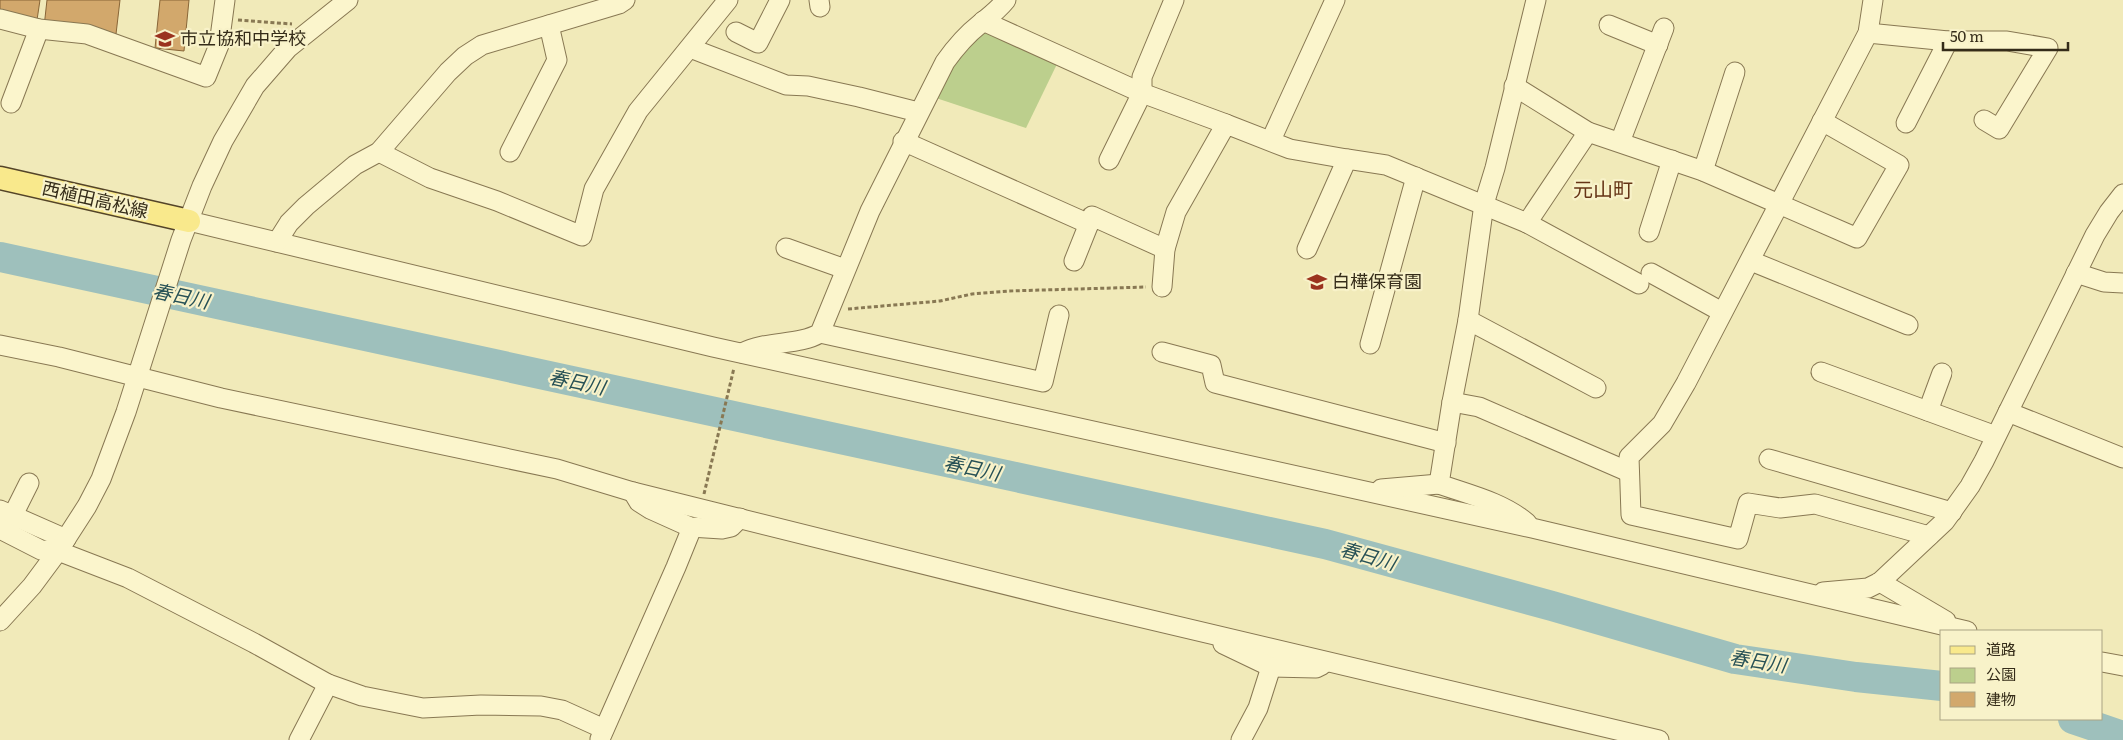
<svg xmlns="http://www.w3.org/2000/svg" width="2123" height="740" font-family="Literata,'Noto Sans JP',serif">
<rect width="100%" height="100%" fill="#f1eab9"/>
<polygon fill="#bccf8d" points="979,33 986,33 1057,64 1026,128 936,98 947,69"/>
<g fill="none" stroke-linecap="round" stroke-linejoin="round">
<g stroke="#9ec0bc" stroke-width="30">
<polyline points="0,257 1325,544 1552,606 1735,659 1856,677 1942,686"/>
<polyline points="2073,719 2123,736"/>
</g>
</g>
<g fill="#d2a86c" stroke="#886537">
<polygon points="0,0 40,0 37,20 0,15"/>
<polygon points="47,0 120,0 116,34 44,27"/>
<polygon points="160,0 189,0 184,51 155,48"/>
</g>
<g fill="none" stroke-linecap="round" stroke-linejoin="round">
<defs>
<g id="minor">
<polyline points="819,0 820,7"/>
<polyline points="1873,0 1868,33 1686,383 1662,424 1629,457 1631,515 1738,539 1748,503 1780,508 1815,504 1929,536"/>
<polyline points="0,19 39,29 87,34 206,77 219,45 225,0"/>
<polyline points="983,21 1142,93 1226,124"/>
<polyline points="1609,25 1658,45"/>
<polyline points="736,32 758,43 780,0"/>
<polyline points="1868,33 1948,41 2007,41 2048,48 1999,129 1984,120"/>
<polyline points="690,48 786,85 808,86 859,97 918,112"/>
<polyline points="1514,86 1588,132 1703,171 1857,238 1899,165 1822,121"/>
<polyline points="11,103 39,29"/>
<polyline points="1906,123 1948,41"/>
<polyline points="1271,140 1335,0"/>
<polyline points="903,141 1089,224"/>
<polyline points="1620,142 1664,28"/>
<polyline points="379,152 430,178 497,201 582,236 594,189 638,111 728,0"/>
<polyline points="510,152 557,60 549,25"/>
<polyline points="1109,160 1142,93 1142,77 1174,0"/>
<polyline points="1703,171 1735,72"/>
<polyline points="189,221 713,347 1532,528 1967,631"/>
<polyline points="1527,223 1588,132"/>
<polyline points="1649,232 1672,160"/>
<polyline points="277,242 289,223 306,206 355,165 379,152 448,72 465,56 482,45 619,4 625,0"/>
<polyline points="786,248 845,269"/>
<polyline points="1307,249 1347,159 1386,165 1527,223 1639,284"/>
<polyline points="1074,261 1092,216 1165,249"/>
<polyline points="1751,261 1908,325"/>
<polyline points="1651,273 1722,312"/>
<polyline points="2076,273 2104,282 2123,283"/>
<polyline points="1162,287 1165,249 1176,212 1226,124 1290,149 1347,159"/>
<polyline points="1468,320 1596,388"/>
<polyline points="820,333 1043,382 1059,315"/>
<polyline points="1370,344 1416,177"/>
<polyline points="0,345 59,357 221,398 557,469 633,492 1071,601 1659,740"/>
<polyline points="1162,352 1211,365 1215,383 1446,443"/>
<path d="M742 353C767 340 799 346 820 333L870 211 945 62C955 48 966 35 980 24 990 16 998 10 1006 0"/>
<polyline points="1821,372 1996,436"/>
<polyline points="1452,402 1479,407 1629,472"/>
<polyline points="1928,411 1942,373"/>
<polyline points="2008,412 2123,458"/>
<polyline points="1769,459 1952,512"/>
<polyline points="1381,489 1439,484"/>
<polyline points="633,492 639,502 650,509 690,527 722,529 731,527 740,518"/>
<polyline points="0,510 66,539"/>
<polyline points="13,515 29,483"/>
<path d="M1527 523C1502 502 1470 495 1439 484L1452 402 1468 320 1484 204 1495 168 1536 0"/>
<polyline points="0,529 41,550 58,551 128,578 254,643 328,684 362,696 423,708 481,705 541,706 562,710 604,729"/>
<polyline points="1880,582 1946,621"/>
<polyline points="1823,592 1868,588 1880,582 1945,521 1970,486 1984,461 2095,235 2109,212 2123,194"/>
<polyline points="0,621 32,586 58,551 87,506 101,479 126,412 181,240 202,186 223,141 255,86 288,48 348,0"/>
<polyline points="1223,644 1271,667 1316,668 1322,665"/>
<polyline points="2102,662 2123,666"/>
<polyline points="600,739 676,567 689,535 690,527"/>
<polyline points="299,740 328,684"/>
<polyline points="1241,740 1258,708 1271,667"/>
</g>
<polyline id="major" points="0,178 189,221"/>
</defs>
<use href="#minor" stroke="#887853" stroke-width="21"/>
<use href="#major" stroke="#544428" stroke-width="25"/>
<g stroke="#887853" stroke-width="3" stroke-dasharray="4 2.5" stroke-linecap="butt">
<polyline points="238,20 292,24"/>
<polyline points="848,309 940,301 972,294 1009,291 1146,287"/>
<polyline points="704,494 734,368"/>
</g>
<use href="#minor" stroke="#fbf5cc" stroke-width="19"/>
<use href="#major" stroke="#f9e98c" stroke-width="22"/>
</g>
<defs>
<symbol id="school-bare" viewBox="-9 -9 18 18"><path d="M0-5L7-2L0 1L-7-2ZM-4 1L0 2.5L4 1V4Q0 6-4 4Z" fill="#9b331f" stroke="#f8f2c9" stroke-width="2.5" paint-order="stroke"/></symbol>
</defs>
<g fill-rule="evenodd">
<use href="#school-bare" x="151" y="25" width="28" height="28"/>
<use href="#school-bare" x="1303" y="268" width="28" height="28"/>
</g>
<g text-anchor="middle" stroke-width="4.5" stroke-linejoin="round" paint-order="stroke">
<g font-size="18" fill="#352c19" stroke="#f8f2c9" text-anchor="start">
<text x="180" y="45">市立協和中学校</text>
<text x="1332" y="288">白樺保育園</text>
</g>
<g font-size="18" fill="#352c19" stroke="#f8f2c9">
<text transform="translate(95 200) rotate(13)" y="6">西植田高松線</text>
</g>
<g font-size="19" font-style="italic" fill="#275156" stroke="#f8f2c9">
<text transform="translate(181 296) rotate(12)" y="7">春日川</text>
<text transform="translate(577 382) rotate(12)" y="7">春日川</text>
<text transform="translate(972 468) rotate(12)" y="7">春日川</text>
<text transform="translate(1368 556) rotate(16)" y="7">春日川</text>
<text transform="translate(1758 661) rotate(9)" y="7">春日川</text>
</g>
<g font-size="20" fill="#653416" stroke="#f8f2c9">
<text x="1603" y="197">元山町</text>
</g>
</g>
<rect x="1940" y="630" width="162" height="90" fill="#f8f2c9" stroke="#aaa383"/>
<rect x="1950" y="646" width="25" height="8" fill="#f9e98c" stroke="#aaa383"/>
<text x="1986" y="655" font-size="15" fill="#352c19">道路</text>
<rect x="1950" y="668" width="25" height="15" fill="#bccf8d" stroke="#aaa383"/>
<text x="1986" y="680" font-size="15" fill="#352c19">公園</text>
<rect x="1950" y="692" width="25" height="15" fill="#d2a86c" stroke="#aaa383"/>
<text x="1986" y="705" font-size="15" fill="#352c19">建物</text>
<path d="M1943 42v8h125v-8" fill="none" stroke="#352c19" stroke-width="2.5"/>
<text x="1950" y="42" font-size="15" fill="#352c19" stroke="#f8f2c9" stroke-width="4" paint-order="stroke">50 m</text>
</svg>
